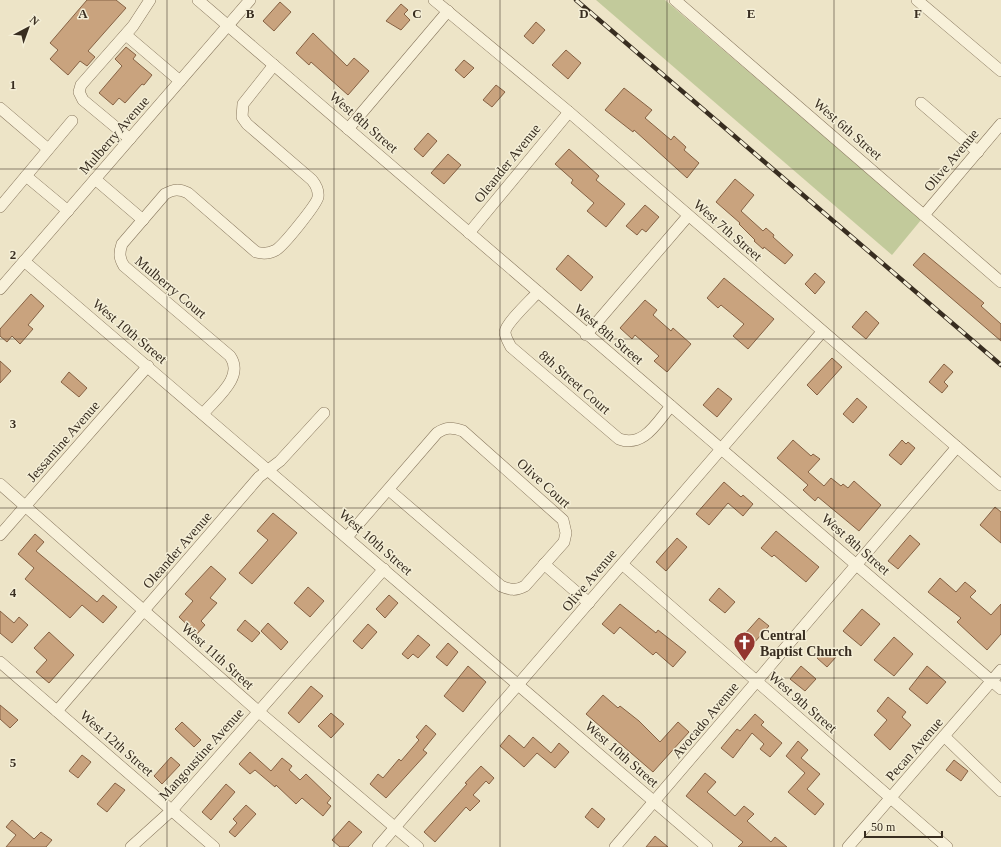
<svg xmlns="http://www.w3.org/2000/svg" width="1001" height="847" font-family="'Times New Roman',serif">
<rect width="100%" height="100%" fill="#ede4c7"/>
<polygon fill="#c2ca9b" points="596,0 665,0 921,220 892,255"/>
<g fill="#c9a37e" stroke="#866244">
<polygon points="87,0 116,0 126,8 88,51 95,57 87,66 80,61 68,75 50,59 58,50 50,43"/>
<polygon points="280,2 291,12 274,31 263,21"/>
<polygon points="401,4 408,10 404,14 410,20 401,30 386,21"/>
<polygon points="536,22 545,30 533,44 524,36"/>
<polygon points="313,33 347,66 354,58 369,71 348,95 311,62 309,65 296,53"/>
<polygon points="126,47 136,55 133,59 152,75 144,85 142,84 125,103 119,98 113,105 99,93 122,66 115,59"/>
<polygon points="566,50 581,63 568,79 552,65"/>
<polygon points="464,60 474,68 464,78 455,70"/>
<polygon points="496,85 505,92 492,107 483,100"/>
<polygon points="624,88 652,110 645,118 671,140 674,136 686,147 684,150 699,163 687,178 634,130 633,132 605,110"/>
<polygon points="428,133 437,141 423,157 414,149"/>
<polygon points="569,149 599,176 596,180 625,204 606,227 587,211 594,203 571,183 573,180 555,164"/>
<polygon points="448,154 461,165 444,184 431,173"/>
<polygon points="735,179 754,195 741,211 763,231 766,228 774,235 773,237 793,255 785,264 764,247 763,249 754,241 755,240 739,224 740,223 716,202"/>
<polygon points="645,205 659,217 646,232 642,229 637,235 626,226"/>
<polygon points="924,253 984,303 981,306 1001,324 1001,341 913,265"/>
<polygon points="568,255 593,277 581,291 556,269"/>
<polygon points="815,273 825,282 815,294 805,284"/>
<polygon points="724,278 774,319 748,349 733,336 744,324 721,305 718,308 707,298"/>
<polygon points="31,294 44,306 28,325 33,329 20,344 12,336 7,342 0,336 0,329"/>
<polygon points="645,300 657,310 653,315 671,331 673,328 691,344 667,372 654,361 659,356 635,335 632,339 620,328"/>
<polygon points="866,311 879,323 866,339 852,327"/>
<polygon points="832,358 842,367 817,395 807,385"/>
<polygon points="0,361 11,371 0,383"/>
<polygon points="944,364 953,372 944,382 948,386 942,393 929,382"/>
<polygon points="69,372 87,388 79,397 61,382"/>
<polygon points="718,388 732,399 717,417 703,405"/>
<polygon points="857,398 867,407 853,423 843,414"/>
<polygon points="793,440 811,456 813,454 820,459 808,472 824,486 831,478 841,486 843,484 848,488 854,481 881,505 859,531 818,497 815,501 803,490 808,485 777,458"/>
<polygon points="902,440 906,444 908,442 915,448 901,465 889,455"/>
<polygon points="724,482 741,497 743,495 753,504 743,516 728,503 709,525 696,514"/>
<polygon points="995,507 1001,512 1001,543 980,525"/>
<polygon points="273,513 297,533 252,584 239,573 268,540 257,531"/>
<polygon points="776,531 819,567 806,582 774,555 772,557 761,548"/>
<polygon points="35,534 44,542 36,551 97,602 103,595 117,607 103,623 82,605 70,618 25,579 34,568 18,554"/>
<polygon points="910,535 920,544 898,569 888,561"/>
<polygon points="677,538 687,547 666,571 656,562"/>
<polygon points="211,566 226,579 210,598 217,603 201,621 205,625 197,634 179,617 193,601 185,594"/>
<polygon points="940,578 956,592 965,582 976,591 970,597 991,615 1001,604 1001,634 987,650 957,622 961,618 928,592"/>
<polygon points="308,587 324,601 310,617 294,603"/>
<polygon points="719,588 735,602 725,613 709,600"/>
<polygon points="389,595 398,603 385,618 376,609"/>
<polygon points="620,604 656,633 658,630 686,652 673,667 656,652 653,655 620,627 614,634 602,624"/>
<polygon points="862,609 880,624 861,646 843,631"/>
<polygon points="0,611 14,623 19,617 28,625 12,643 0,633"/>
<polygon points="759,618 769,626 753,644 743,636"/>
<polygon points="245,620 260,633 252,642 237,630"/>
<polygon points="268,623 288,642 281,650 261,631"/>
<polygon points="368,624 377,632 362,649 353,641"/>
<polygon points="49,632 74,655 49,683 36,672 47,660 34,648"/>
<polygon points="418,635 430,645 418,658 413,654 408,659 402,654"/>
<polygon points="894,637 913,654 894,676 874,660"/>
<polygon points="448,643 458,652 447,666 436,657"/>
<polygon points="826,648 836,657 827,667 817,658"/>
<polygon points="468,666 486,682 463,712 444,696"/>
<polygon points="801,666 816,679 805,691 790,679"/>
<polygon points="927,666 946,682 927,704 909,689"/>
<polygon points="311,686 323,696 299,723 288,713"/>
<polygon points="603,695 618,708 620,706 639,721 660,742 678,722 689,732 653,772 586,714"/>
<polygon points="888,697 906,712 902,717 911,725 890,750 874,735 887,720 877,711"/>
<polygon points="0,705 18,720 10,728 0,719"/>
<polygon points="331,713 344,724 331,738 318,726"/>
<polygon points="755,714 764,722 761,725 782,743 770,757 760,749 764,744 752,733 733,758 721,748 737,729 740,731"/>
<polygon points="182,722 201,740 194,747 175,729"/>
<polygon points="426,725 436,734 423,750 427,753 386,798 370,784 378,774 383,778 399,759 401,761 419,740 416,737"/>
<polygon points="509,735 524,748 533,737 551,753 559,743 569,752 555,768 537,753 524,767 500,746"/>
<polygon points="798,741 808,750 801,758 820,774 807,789 824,804 815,815 788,792 805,773 786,756"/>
<polygon points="250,752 271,771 282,758 292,766 289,770 300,780 306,774 331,798 327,803 331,806 323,816 302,798 296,804 276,785 275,787 255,770 250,774 239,764"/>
<polygon points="82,755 91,762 78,778 69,771"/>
<polygon points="171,757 180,765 162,784 154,776"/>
<polygon points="954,760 968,771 961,781 946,770"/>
<polygon points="481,766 494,778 489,784 486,781 473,795 480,801 470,811 466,807 435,842 424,832 467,784 465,783"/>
<polygon points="705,773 716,782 707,792 735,816 744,806 754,814 747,821 771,842 775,837 787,847 738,847 743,842 686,796"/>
<polygon points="115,783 125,790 107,812 97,804"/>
<polygon points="226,784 235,792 211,820 202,812"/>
<polygon points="246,805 256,814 235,837 229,832 237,823 233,819"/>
<polygon points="592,808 605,819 598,828 585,817"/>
<polygon points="12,820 34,839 41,832 52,840 46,847 6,847 16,835 6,827"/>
<polygon points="349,821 362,832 348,847 340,847 332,840"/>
<polygon points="655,836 668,847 646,847"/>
</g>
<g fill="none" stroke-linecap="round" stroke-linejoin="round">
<defs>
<g id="minor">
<polyline points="198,0 1001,689"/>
<polyline points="434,0 569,112 1001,485"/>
<polyline points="675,0 1001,282"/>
<polyline points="917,0 1001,71"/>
<polyline points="126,35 180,81"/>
<polyline points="921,103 978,152"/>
<polyline points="0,108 48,149"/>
<polyline points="348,129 448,11"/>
<polyline points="130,139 83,100 79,92 81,85 133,26 150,0"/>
<polyline points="26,176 68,211"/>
<polyline points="95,179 143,220"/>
<polyline points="0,207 72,121"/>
<polyline points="924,215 1001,124"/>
<polyline points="469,233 569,112"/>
<polyline points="24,261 707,847"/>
<polyline points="0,289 250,0"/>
<path d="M538 292C531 300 506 323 505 332 505 337 509 343 511 347L619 439C644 448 657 422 671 406"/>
<polyline points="586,335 688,216"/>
<path d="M203 414C216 398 245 377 230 356L124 266C119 258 119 253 122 244L165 194C174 189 179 189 188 193L256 252C263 254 269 254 276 250 284 245 317 204 318 197 319 190 316 185 312 180L247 124 242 117 243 104 274 65"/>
<polyline points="0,484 259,712 418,847"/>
<polyline points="0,535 148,366"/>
<path d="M347 537 437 433C446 427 452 427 463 431L563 520 566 533 564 542 525 586C516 591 510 590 501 586L389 490"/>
<polyline points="544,564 589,603"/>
<polyline points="622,564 947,847"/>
<polyline points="0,662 214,847"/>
<polyline points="57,711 259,477 280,461 324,413"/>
<polyline points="944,736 1001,791"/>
<polyline points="131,847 172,810 384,569"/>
<polyline points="378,847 822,332"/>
<polyline points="615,847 957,447"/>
<polyline points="848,847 1001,670"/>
</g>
</defs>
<use href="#minor" stroke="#87765d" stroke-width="12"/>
<use href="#minor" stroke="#f8f1da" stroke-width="11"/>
<defs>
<polyline id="rail" points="576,0 1001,365"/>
</defs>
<use href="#rail" stroke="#382d20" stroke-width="4.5"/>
<use href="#rail" stroke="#f4eed6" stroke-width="3" stroke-dasharray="9" stroke-linecap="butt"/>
</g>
<path fill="none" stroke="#382d20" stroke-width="1" stroke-opacity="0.55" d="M167 0V847M334 0V847M500 0V847M667 0V847M834 0V847M0 169H1001M0 339H1001M0 508H1001M0 678H1001"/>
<defs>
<symbol id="church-pin" viewBox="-11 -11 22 30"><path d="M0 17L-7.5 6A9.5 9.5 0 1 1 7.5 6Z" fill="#94362f" stroke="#f4eed6"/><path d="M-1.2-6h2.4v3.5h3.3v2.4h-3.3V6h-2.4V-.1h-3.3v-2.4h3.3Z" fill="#fff"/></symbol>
</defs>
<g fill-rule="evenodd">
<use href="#church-pin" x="732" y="630" width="25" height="34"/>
</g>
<g text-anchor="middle" stroke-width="3" stroke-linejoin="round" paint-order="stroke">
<g font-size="14" fill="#382d20" stroke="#f4eed6">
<text transform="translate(364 122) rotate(41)" y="5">West 8th Street</text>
<text transform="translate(848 129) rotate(41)" y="5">West 6th Street</text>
<text transform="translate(114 135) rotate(-49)" y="5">Mulberry Avenue</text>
<text transform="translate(951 160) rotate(-50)" y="5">Olive Avenue</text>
<text transform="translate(507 163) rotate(-51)" y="5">Oleander Avenue</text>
<text transform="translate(728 230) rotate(41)" y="5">West 7th Street</text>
<text transform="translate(171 287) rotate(40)" y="5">Mulberry Court</text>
<text transform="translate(130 331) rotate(40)" y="5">West 10th Street</text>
<text transform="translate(609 334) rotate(40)" y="5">West 8th Street</text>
<text transform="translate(575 382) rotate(41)" y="5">8th Street Court</text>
<text transform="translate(63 441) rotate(-49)" y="5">Jessamine Avenue</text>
<text transform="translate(544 483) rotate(42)" y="5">Olive Court</text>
<text transform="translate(376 542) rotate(41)" y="5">West 10th Street</text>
<text transform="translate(856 544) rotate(41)" y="5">West 8th Street</text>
<text transform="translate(177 550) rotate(-49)" y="5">Oleander Avenue</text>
<text transform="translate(589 580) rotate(-50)" y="5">Olive Avenue</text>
<text transform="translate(218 656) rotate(42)" y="5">West 11th Street</text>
<text transform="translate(803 702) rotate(41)" y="5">West 9th Street</text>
<text transform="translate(705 720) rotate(-50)" y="5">Avocado Avenue</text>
<text transform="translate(117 743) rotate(41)" y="5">West 12th Street</text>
<text transform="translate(914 749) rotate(-49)" y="5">Pecan Avenue</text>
<text transform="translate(201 754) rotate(-48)" y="5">Mangoustine Avenue</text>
<text transform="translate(622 754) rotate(41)" y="5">West 10th Street</text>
</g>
<g font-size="14" font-weight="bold" fill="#382d20" stroke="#f4eed6" text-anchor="start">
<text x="760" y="640">Central<tspan x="760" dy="16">Baptist Church</tspan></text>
</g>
</g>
<g font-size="13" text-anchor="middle" font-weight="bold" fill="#382d20" stroke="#f4eed6" stroke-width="3" stroke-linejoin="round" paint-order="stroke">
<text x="83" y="18">A</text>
<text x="250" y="18">B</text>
<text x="417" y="18">C</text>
<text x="584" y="18">D</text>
<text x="751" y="18">E</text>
<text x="918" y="18">F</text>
<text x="13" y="89">1</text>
<text x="13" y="259">2</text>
<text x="13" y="428">3</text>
<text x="13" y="597">4</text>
<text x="13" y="767">5</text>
</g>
<g transform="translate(28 28) rotate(41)" stroke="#f4eed6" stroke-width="3" paint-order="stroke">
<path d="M0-3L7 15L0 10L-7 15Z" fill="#382d20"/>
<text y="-6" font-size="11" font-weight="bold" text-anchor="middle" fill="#382d20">N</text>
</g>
<path d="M865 831v6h77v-6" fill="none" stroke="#382d20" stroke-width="2"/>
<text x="871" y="831" font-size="12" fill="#382d20" stroke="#f4eed6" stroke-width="3" paint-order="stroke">50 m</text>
</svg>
